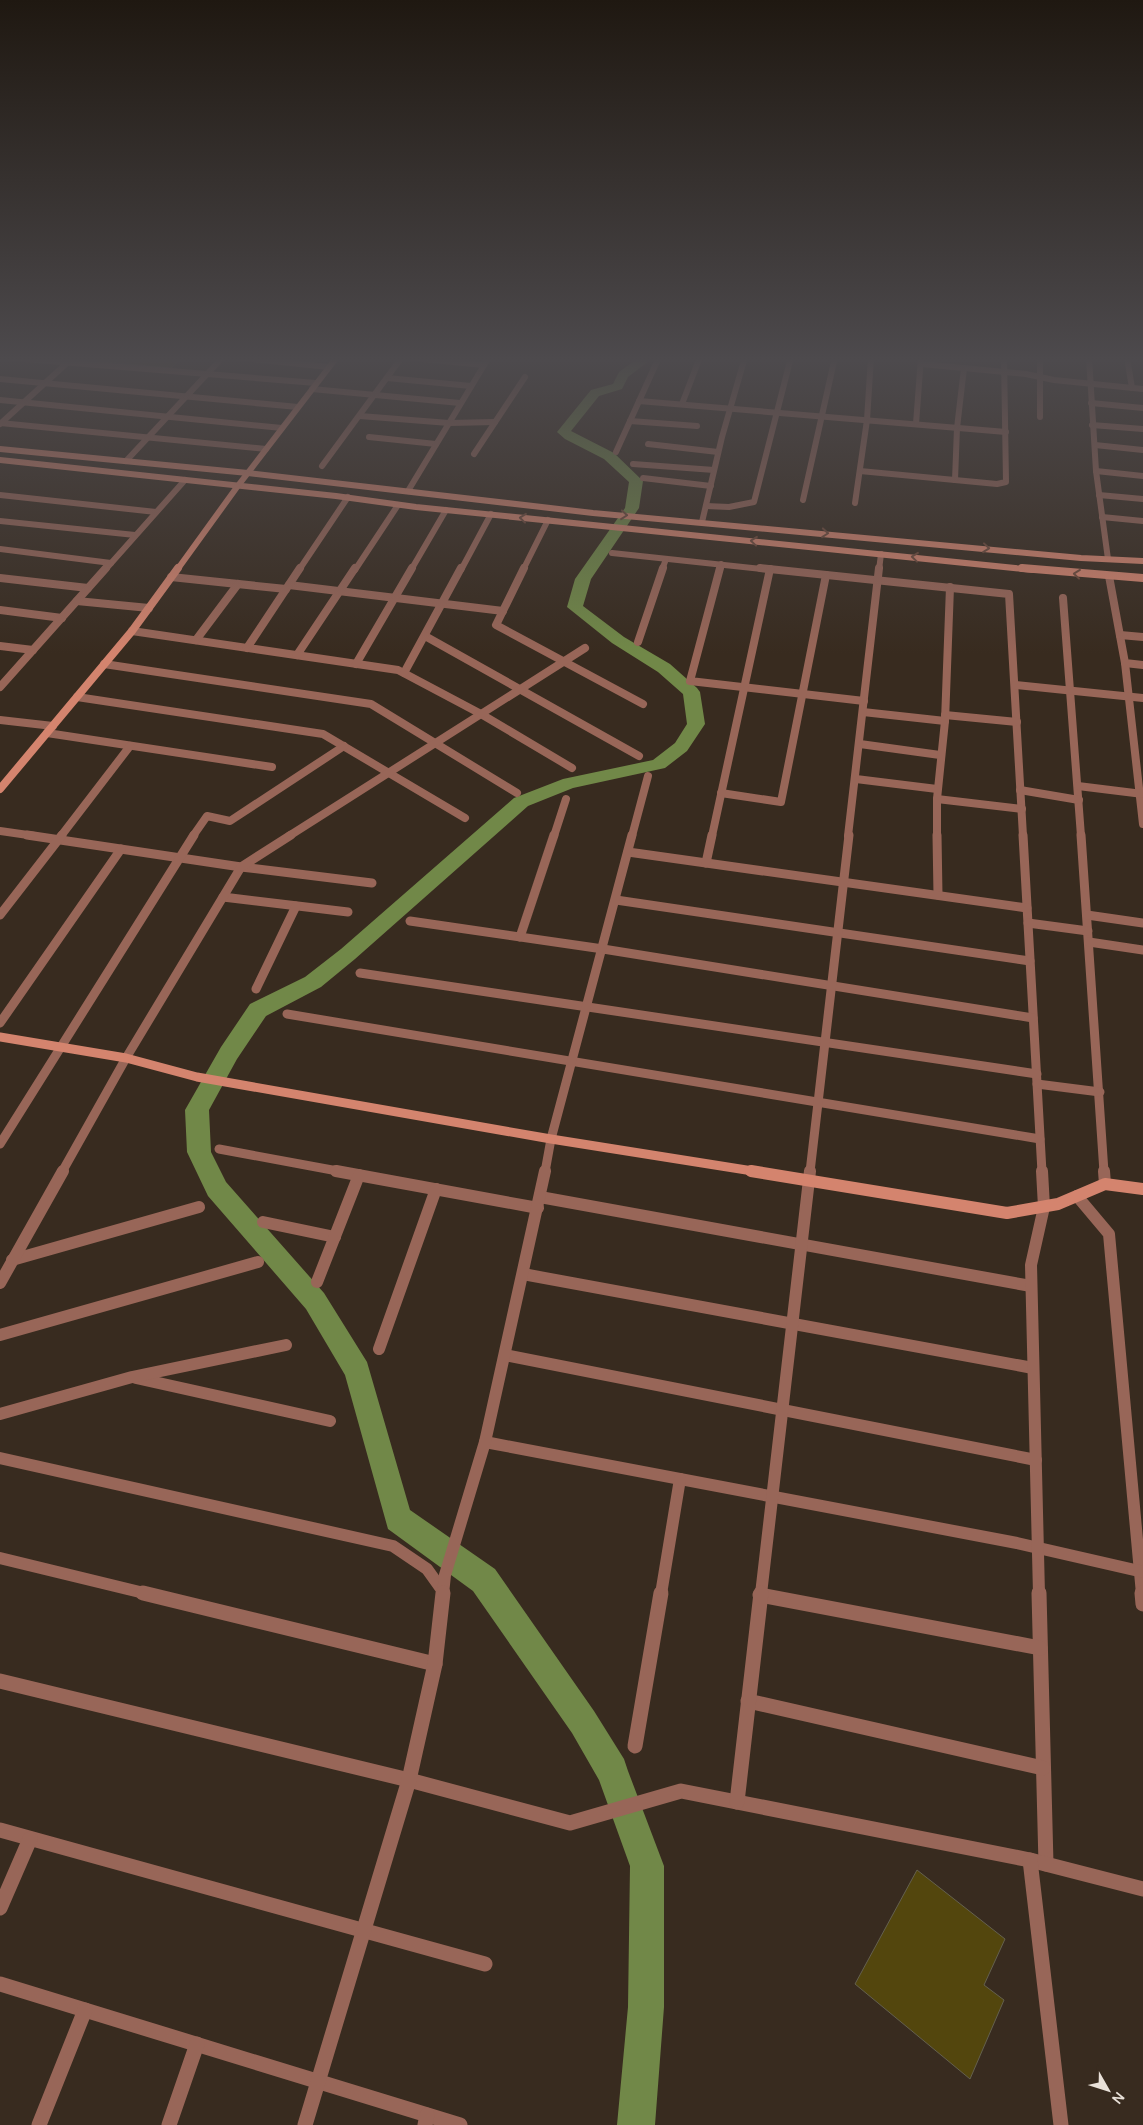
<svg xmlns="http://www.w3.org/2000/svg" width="1143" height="2125" font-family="Manrope,sans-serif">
<rect width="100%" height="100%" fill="#382b1f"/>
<polygon fill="#41301e" points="0,357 223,357 207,374"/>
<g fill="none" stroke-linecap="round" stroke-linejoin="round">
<polygon fill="#718848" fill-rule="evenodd" points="640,357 654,357 628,377 622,389 599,396 571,431 614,453 643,481 639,508 591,579 583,606 624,637 670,664 697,688 700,692 705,724 687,751 665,768 573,788 528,806 355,959 321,987 266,1016 237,1059 209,1110 211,1152 226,1182 324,1293 367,1362 410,1510 495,1569 594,1711 624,1759 628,1771 664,1866 664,2007 655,2125 617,2125 628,2007 630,1866 599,1780 572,1733 473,1591 388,1529 345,1375 306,1309 208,1196 187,1152 185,1110 221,1047 250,1004 305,977 341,949 514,798 563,779 653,760 675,743 687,724 683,694 658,672 612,643 567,607 575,579 625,508 629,482 604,459 565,439 557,432 591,390 613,384 619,372"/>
</g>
<g fill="#53460d" stroke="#64604e">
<polygon points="52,357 183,357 171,368"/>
<polygon points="917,1870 1005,1939 984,1985 1004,2000 970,2079 855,1984"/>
</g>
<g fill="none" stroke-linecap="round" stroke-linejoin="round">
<g stroke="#986658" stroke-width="6">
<polyline points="0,357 316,383"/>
<polyline points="233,357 329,367"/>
<polyline points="402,357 484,365"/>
<polyline points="1040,357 1040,417"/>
<polyline points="1089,357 1096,471 1108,559"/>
<polyline points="1127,357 1132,388"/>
<polyline points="922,364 1026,374 1054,380 1143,389"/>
<polyline points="387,378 471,386"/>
<polyline points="0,379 298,407"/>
<polyline points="312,389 460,403"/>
<polyline points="0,400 282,428"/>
<polyline points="639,401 1006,432"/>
<polyline points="1091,403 1143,408"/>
<polyline points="682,404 700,357"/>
<polyline points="360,416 449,423 495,422"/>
<polyline points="630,421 697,426"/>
<polyline points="0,423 266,449"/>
<polyline points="0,424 67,363"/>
<polyline points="916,424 921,357"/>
<polyline points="1092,425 1143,429"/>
<polyline points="369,437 436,444"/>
<polyline points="648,444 718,452"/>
<polyline points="1095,445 1143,450"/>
<polyline points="616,452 659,357"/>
<polyline points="474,454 525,377"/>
<polyline points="126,461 223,357"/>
<polyline points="633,464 714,470"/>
<polyline points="322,466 402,357"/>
<polyline points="860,471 997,484 1006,482 1004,357"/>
<polyline points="1096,471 1143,476"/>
<polyline points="643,478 711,486"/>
<polyline points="955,480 957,428 964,368"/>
<polyline points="408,491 489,357"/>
<polyline points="0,495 156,512"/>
<polyline points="1099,495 1143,499"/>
<polyline points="803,500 835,357"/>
<polyline points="855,503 867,420 871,357"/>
<polyline points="706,506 729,507 754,502 791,357"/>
<polyline points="1102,517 1143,521"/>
<polyline points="0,521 135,535"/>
<polyline points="702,522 722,437 745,357"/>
<polyline points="0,549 111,563"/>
<polyline points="612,553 772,570"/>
<polyline points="105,570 185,480"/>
<polyline points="299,570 348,497"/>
<polyline points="355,570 398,505"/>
<polyline points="411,570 446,510"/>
<polyline points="461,570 491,514"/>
<polyline points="523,570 548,520"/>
<polyline points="662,570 666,559"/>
<polyline points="720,570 721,564"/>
<polyline points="879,570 881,554"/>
</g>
<g stroke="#986658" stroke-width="8">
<polyline points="524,568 496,625 643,704"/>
<polyline points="720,568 690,681 864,701"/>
<polyline points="760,568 1009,594 1023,836"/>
<polyline points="1109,576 1125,663 1143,665"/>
<polyline points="171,577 286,589"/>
<polyline points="0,578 88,588"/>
<polyline points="289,585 503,611"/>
<polyline points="1063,598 1081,836"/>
<polyline points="77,601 149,608"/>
<polyline points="0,610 62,618"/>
<polyline points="132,631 398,670 481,714 572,768"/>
<polyline points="1120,635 1143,637"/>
<polyline points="425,636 639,756"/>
<polyline points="196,640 238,584"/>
<polyline points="638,642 663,568"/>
<polyline points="0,646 33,650"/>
<polyline points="247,648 300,568"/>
<polyline points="297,655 355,568"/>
<polyline points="1125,663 1143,824"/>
<polyline points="104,664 371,704 517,793"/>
<polyline points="356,664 412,568"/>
<polyline points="404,673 461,568"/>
<polyline points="1015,685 1143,698"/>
<polyline points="0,687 106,568"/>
<polyline points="77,697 323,734 465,818"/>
<polyline points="863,712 945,721"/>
<polyline points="945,715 1017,722"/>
<polyline points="0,720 53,726"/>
<polyline points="47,733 272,767"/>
<polyline points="860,744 940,755"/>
<polyline points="856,779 937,789"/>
<polyline points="1078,786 1143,794"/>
<polyline points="1020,790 1079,800"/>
<polyline points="721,793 781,802 826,575"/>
<polyline points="937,799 1022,809"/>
<polyline points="0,831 35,836"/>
<polyline points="61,836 130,746"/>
<polyline points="193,836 207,816 230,821 344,746"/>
<polyline points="289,836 585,648"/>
<polyline points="554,836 566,799"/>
<polyline points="632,836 648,776"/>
<polyline points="712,836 770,569"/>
<polyline points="848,836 879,568"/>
<polyline points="937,836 937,799 945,721 950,587"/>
</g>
<g stroke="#986658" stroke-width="9">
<polyline points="27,835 241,867 372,883"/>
<polyline points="937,835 938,895"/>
<polyline points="1023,835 1042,1172"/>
<polyline points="1081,835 1104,1172"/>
<polyline points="628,852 1027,908"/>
<polyline points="706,863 712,835"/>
<polyline points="223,897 348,912"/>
<polyline points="616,900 1030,961"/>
<polyline points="0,915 62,835"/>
<polyline points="1087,915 1143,923"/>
<polyline points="410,921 603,949 1033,1018"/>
<polyline points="1028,923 1088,931"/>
<polyline points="520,937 554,835"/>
<polyline points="1089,942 1143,950"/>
<polyline points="360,973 1037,1074"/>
<polyline points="256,989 296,906"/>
<polyline points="287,1014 1040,1139"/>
<polyline points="0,1023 121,849"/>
<polyline points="1037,1084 1100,1092"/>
<polyline points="0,1144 194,835"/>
<polyline points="219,1149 343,1172"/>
<polyline points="62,1172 126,1058 241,867 291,835"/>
<polyline points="545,1172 551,1139 632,835"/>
<polyline points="810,1172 849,835"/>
</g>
<g stroke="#986658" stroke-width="12">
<polyline points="336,1171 538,1208"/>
<polyline points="1104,1171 1105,1184"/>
<polyline points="1077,1196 1109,1234 1142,1594"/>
<polyline points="540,1197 1031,1286"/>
<polyline points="263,1222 335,1237"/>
<polyline points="12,1260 199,1207"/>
<polyline points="523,1274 1033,1368"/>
<polyline points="317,1282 359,1175"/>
<polyline points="0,1283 63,1171"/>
<polyline points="0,1335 258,1262"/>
<polyline points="379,1349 436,1189"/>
<polyline points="505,1355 1036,1460"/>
<polyline points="136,1378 330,1421"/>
<polyline points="0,1414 132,1377 286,1345"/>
<polyline points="485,1442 1017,1543 1143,1572"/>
<polyline points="0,1458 393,1546 427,1569 442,1590"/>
<polyline points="0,1558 148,1594"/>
<polyline points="443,1594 445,1575 485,1442 545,1171"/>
<polyline points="661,1594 680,1479"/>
<polyline points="761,1594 810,1171"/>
<polyline points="1039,1594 1031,1265 1044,1207 1042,1171"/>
</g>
<g stroke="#986658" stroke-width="15">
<polyline points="143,1593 435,1664"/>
<polyline points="1039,1593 1046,1864"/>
<polyline points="1142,1593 1143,1604"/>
<polyline points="760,1595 1040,1648"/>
<polyline points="0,1681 409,1780 570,1823 681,1791 1030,1860 1143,1889"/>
<polyline points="748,1701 1043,1768"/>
<polyline points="635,1746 661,1593"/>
<polyline points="737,1802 761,1593"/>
<polyline points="0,1830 485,1964"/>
<polyline points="1030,1860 1061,2125"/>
<polyline points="0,1908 30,1839"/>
<polyline points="0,1984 460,2125"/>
<polyline points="39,2125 85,2010"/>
<polyline points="169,2125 197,2044"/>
<polyline points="305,2125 409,1780 435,1664 443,1593"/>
<polyline points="425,2125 427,2115"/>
</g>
<g stroke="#d4846e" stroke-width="6">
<polyline points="0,449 248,473 593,513 1081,558 1143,561"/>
<polyline points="0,460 336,496 416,507 1034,570"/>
<polyline points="177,570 237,487 337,357"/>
</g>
<g stroke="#d4846e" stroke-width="8">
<polyline points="1022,568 1143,578"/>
<polyline points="0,789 132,631 178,568"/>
</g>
<polyline stroke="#d4846e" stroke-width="9" points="0,1037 126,1058 197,1077 551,1139 759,1172"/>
<polyline stroke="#d4846e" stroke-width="12" points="751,1171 1007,1213 1058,1204 1105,1184 1143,1189"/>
</g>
<defs><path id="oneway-chevron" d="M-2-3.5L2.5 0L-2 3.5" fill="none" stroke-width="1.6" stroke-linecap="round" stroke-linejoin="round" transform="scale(1.25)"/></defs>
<g stroke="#6f4a3b">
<use href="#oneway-chevron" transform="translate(624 515) rotate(5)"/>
<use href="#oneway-chevron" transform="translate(523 518) rotate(-174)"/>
<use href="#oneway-chevron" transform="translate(825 533) rotate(5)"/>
<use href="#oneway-chevron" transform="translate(754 541) rotate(-174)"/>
<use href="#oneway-chevron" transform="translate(986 548) rotate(6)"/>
<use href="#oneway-chevron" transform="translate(915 557) rotate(-174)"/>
<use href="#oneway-chevron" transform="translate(1077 574) rotate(-174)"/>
</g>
<linearGradient id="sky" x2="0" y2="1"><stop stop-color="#1f1811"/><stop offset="0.55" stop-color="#4d4a4d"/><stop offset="1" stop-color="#4d4a4d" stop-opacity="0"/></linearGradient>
<rect width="1143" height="654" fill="url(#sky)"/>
<g transform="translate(1108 2090) rotate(129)" stroke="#382b1f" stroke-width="4" paint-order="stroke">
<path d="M0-4L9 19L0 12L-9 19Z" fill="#e9e1d9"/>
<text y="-8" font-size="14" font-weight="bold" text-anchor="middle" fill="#e9e1d9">N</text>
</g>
</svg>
